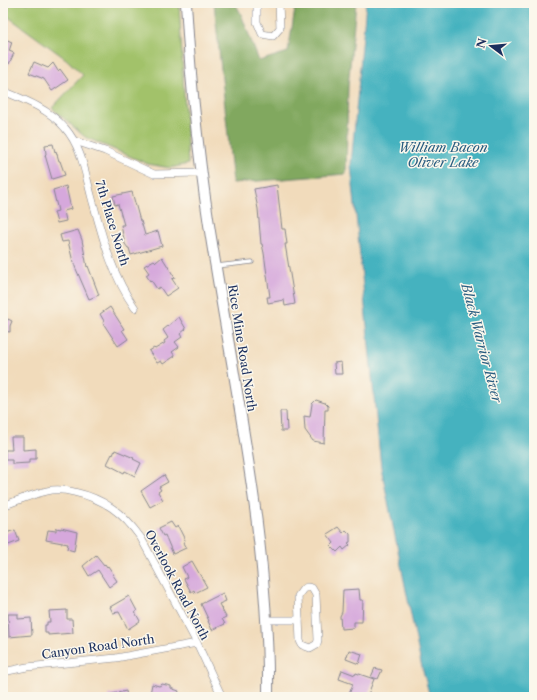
<svg xmlns="http://www.w3.org/2000/svg" width="537" height="700" font-family="'Libre Caslon Text',serif">
<rect width="100%" height="100%" fill="#fbf7ec"/>
<filter id="ink" filterUnits="userSpaceOnUse"><feTurbulence type="fractalNoise" baseFrequency=".025" numOctaves="2"/><feDisplacementMap in="SourceGraphic" scale="8" xChannelSelector="R" yChannelSelector="G"/><feConvolveMatrix kernelMatrix="1 2 1 2 8 2 1 2 1" color-interpolation-filters="sRGB"/></filter>
<filter id="wash" filterUnits="userSpaceOnUse"><feTurbulence type="fractalNoise" baseFrequency=".012" numOctaves="4" result="noise"/><feDisplacementMap in="SourceGraphic" scale="16" xChannelSelector="R" yChannelSelector="G"/><feGaussianBlur stdDeviation="0.9" result="paint"/><feColorMatrix in="noise" values="0 0 0 0 0 0 0 0 0 0 0 0 0 0 0 0 0 1.4 0 .05"/><feComposite in="paint" operator="in"/></filter>
<g filter="url(#wash)">
<rect width="100%" height="100%" fill="#f1dbbb"/>
<polygon fill="#a2c26b" stroke="#5e7864" points="3,3 179,3 188,164 170,168 148,164 85,137 52,108 83,75 66,59 3,13"/>
<polygon fill="#81a85f" stroke="#4e6c5e" points="214,3 235,3 241,14 259,61 288,52 296,3 356,3 348,87 346,174 233,183"/>
<polygon fill="#44b2bf" stroke="#30708e" points="366,3 534,3 534,697 430,697 420,659 381,467 351,165"/>
<g id="blocks">
<g fill="#d6a8dc">
<polygon points="3,38 12,42 9,51 14,53 9,64 4,62 3,64"/>
<polygon points="34,62 48,68 53,63 58,71 60,69 68,80 52,91 44,79 29,73"/>
<polygon points="53,144 55,152 56,151 59,161 60,161 65,175 52,179 45,155 46,154 45,145"/>
<polygon points="277,185 282,229 285,229 287,244 285,244 295,304 285,306 284,300 268,303 267,297 270,297 264,253 262,244 261,244 258,209 254,189"/>
<polygon points="66,186 71,209 64,211 66,221 57,223 54,212 58,211 53,190"/>
<polygon points="132,192 140,221 141,221 145,235 158,231 162,246 131,255 129,248 128,248 125,244 122,230 121,225 124,225 118,204 115,205 113,196"/>
<polygon points="78,230 82,240 87,267 88,266 99,295 89,299 73,262 68,241 62,242 60,235"/>
<polygon points="162,257 175,278 172,279 178,288 166,296 160,287 157,289 151,280 150,281 146,275 149,273 144,266 154,260 156,262"/>
<polygon points="110,307 124,329 122,330 128,339 118,346 103,323 104,321 100,314"/>
<polygon points="179,317 186,329 180,334 182,337 175,342 179,347 172,352 175,356 163,364 161,361 157,363 149,351 154,348 155,349 165,343 164,341 168,338 163,330"/>
<polygon points="8,319 12,321 10,326 10,332 3,331 3,321 7,321"/>
<polygon points="341,362 342,374 335,374 334,363"/>
<polygon points="316,400 325,403 328,406 328,410 325,410 324,443 313,441 305,430 304,416 310,417 312,404"/>
<polygon points="280,411 286,411 287,431 281,431"/>
<polygon points="11,437 23,437 23,450 36,449 36,459 29,459 29,463 12,464 12,460 5,460 5,450 12,450"/>
<polygon points="115,450 134,458 133,459 141,463 135,476 125,471 124,473 107,464 112,454 113,455"/>
<polygon points="164,475 168,482 159,487 161,490 158,492 163,500 150,507 141,491"/>
<polygon points="171,522 175,528 178,526 185,540 183,543 186,548 173,554 165,535 163,536 159,528"/>
<polygon points="338,527 343,533 346,530 350,534 350,542 348,543 350,545 344,550 342,547 337,552 331,546 334,543 327,534"/>
<polygon points="56,528 61,529 61,528 77,532 74,551 67,549 68,544 46,540 48,530 56,531"/>
<polygon points="15,530 19,541 3,547 3,534"/>
<polygon points="96,555 104,565 105,564 107,567 108,566 114,575 113,575 117,581 109,587 98,570 89,576 83,566"/>
<polygon points="192,561 207,587 195,593 194,590 191,592 184,579 187,577 182,567"/>
<polygon points="359,589 360,600 363,600 362,622 354,622 354,628 341,629 340,616 342,612 343,590"/>
<polygon points="223,593 226,601 219,604 226,617 222,619 225,624 212,630 208,621 209,621 201,604"/>
<polygon points="129,596 137,611 135,612 140,621 128,629 119,612 113,613 110,607"/>
<polygon points="67,610 67,619 72,619 73,633 48,635 48,633 45,633 45,625 47,625 47,622 50,622 49,611"/>
<polygon points="8,614 18,614 18,619 31,618 32,635 9,637"/>
<polygon points="349,650 362,654 359,664 346,659"/>
<polygon points="375,668 382,670 378,679 371,677"/>
<polygon points="342,670 355,675 356,673 374,679 367,697 348,697 353,684 339,679"/>
<polygon points="152,684 159,686 161,685 162,684 171,686 171,688 173,689 179,691 177,697 162,697 150,694"/>
<polygon points="126,691 127,697 108,697 108,695"/>
</g>
</g>
</g>
<g filter="url(#ink)">
<use href="#blocks" fill-opacity="0" stroke="#86858c" stroke-width="1"/>
<g fill="none" stroke-linecap="round" stroke-linejoin="round">
<defs>
<polyline id="lane" points="217,266 252,262"/>
<g id="street">
<polyline points="257,3 257,22 262,34 273,36 280,28 279,3"/>
<path d="M3 91C25 100 49 109 65 128 81 146 85 172 91 195 102 235 111 274 135 308"/>
<polyline points="75,141 105,151 154,174 201,173"/>
<path d="M3 506C17 501 32 494 47 491 55 489 66 490 74 492 105 499 123 513 141 538L197 643 222 697"/>
<polygon points="307,587 312,588 316,595 318,640 317,644 310,648 302,645 300,641 298,596 303,589"/>
<polyline points="266,620 299,620"/>
<polyline points="3,672 27,667 116,658 197,643"/>
</g>
<path id="secondary" d="M186 3C191 92 201 181 216 268 239 409 270 554 268 697"/>
</defs>
<use href="#lane" stroke="#86858c" stroke-width="5"/>
<use href="#street" stroke="#86858c" stroke-width="8"/>
<use href="#secondary" stroke="#86858c" stroke-width="12"/>
<use href="#lane" stroke="#fff" stroke-width="3.5"/>
<use href="#street" stroke="#fff" stroke-width="7"/>
<use href="#secondary" stroke="#fff" stroke-width="10"/>
</g>
</g>
<g text-anchor="middle" stroke-width="3" stroke-linejoin="round" paint-order="stroke">
<g font-size="12" fill="#1b2f5e" stroke="#fbf7ec">
<text transform="translate(112 223) rotate(73)" y="4">7th Place North</text>
<text transform="translate(242 348) rotate(81)" y="4">Rice Mine Road North</text>
<text transform="translate(177 585) rotate(62)" y="4">Overlook Road North</text>
<text transform="translate(98 647) rotate(-8)" y="4">Canyon Road North</text>
</g>
<g font-size="13" font-style="italic" fill="#295d80" stroke="#fbf7ec">
<text x="443" y="152">William Bacon<tspan x="443" dy="15">Oliver Lake</tspan></text>
<text transform="translate(482 343) rotate(75)" y="5">Black Warrior River</text>
</g>
</g>
<rect width="537" height="700" fill="none" stroke="#fbf7ec" stroke-width="16"/>
<g transform="translate(491 46) rotate(286)" stroke="#fbf7ec" stroke-width="3" paint-order="stroke">
<path d="M0-3L7 15L0 10L-7 15Z" fill="#1b2f5e"/>
<text y="-6" font-size="11" font-weight="bold" text-anchor="middle" fill="#1b2f5e">N</text>
</g>
</svg>
